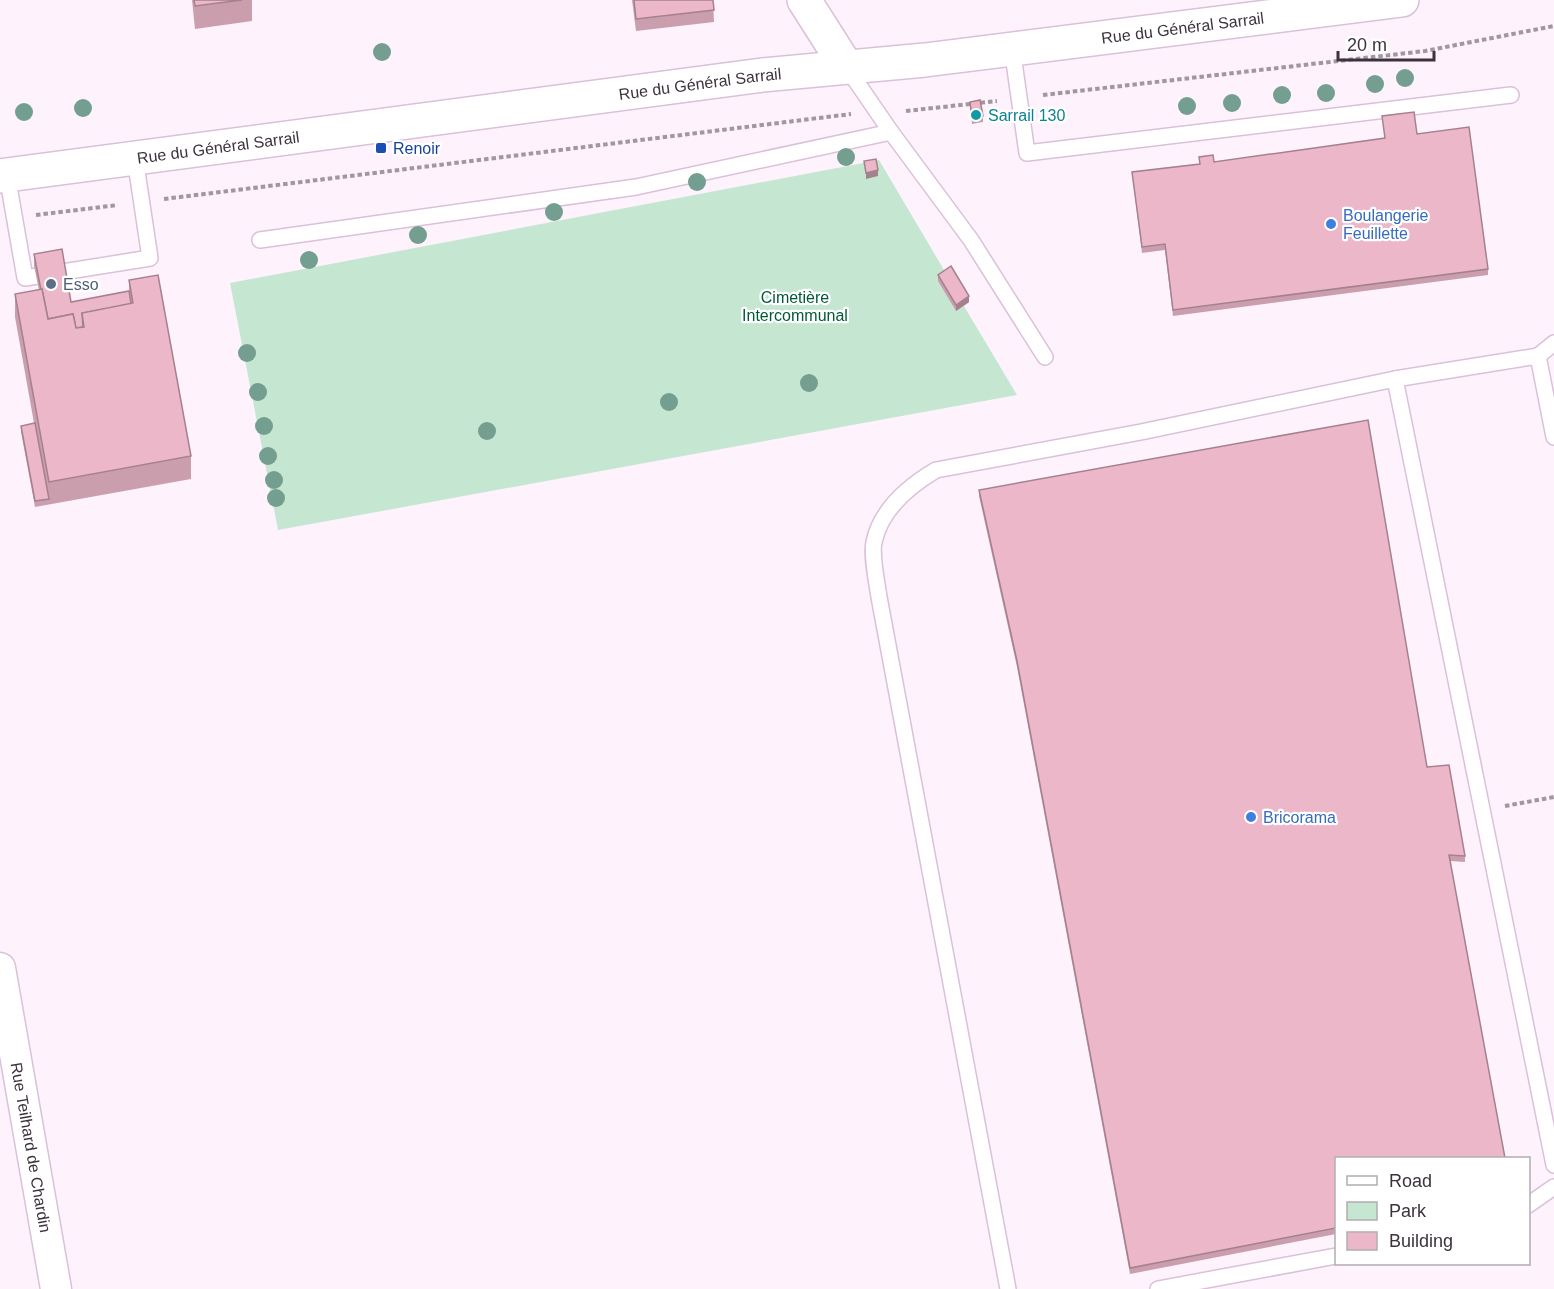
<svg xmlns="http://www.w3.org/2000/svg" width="1554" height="1289" font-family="Arial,sans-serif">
<rect width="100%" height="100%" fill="#fef3fd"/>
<polygon fill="#c5e7d2" points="879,160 947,275 951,272 969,302 964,306 1017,395 278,530 230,283"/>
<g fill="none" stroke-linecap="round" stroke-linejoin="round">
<defs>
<g id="service">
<polyline points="1012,48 1027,153 1511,95"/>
<polyline points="847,68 891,132 971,240 1045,357"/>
<polyline points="7,175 25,278 150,258 135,158"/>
<polyline points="260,240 636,187 891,132"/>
<polyline points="1554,343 1538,356 1554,437"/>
<polyline points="1538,356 1395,379 1554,1165"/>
<polyline points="1528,1205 1554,1187"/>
<path d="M1008 1289 879 597C877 583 871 555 874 542 881 509 909 486 936 470L1141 432 1395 379"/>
<polyline points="1158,1289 1336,1256"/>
</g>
<g id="minor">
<path id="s1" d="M0 968 56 1289"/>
</g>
<polyline id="tertiary" points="804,0 846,66"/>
<g id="secondary">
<path id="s2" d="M0 176 762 75 925 60 1402 0"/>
</g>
</defs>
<use href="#service" stroke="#dbc0d9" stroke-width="18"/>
<use href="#minor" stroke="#dbc0d9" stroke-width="33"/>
<use href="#tertiary" stroke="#dbc0d9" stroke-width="36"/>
<use href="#secondary" stroke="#dbc0d9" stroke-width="36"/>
<g stroke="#a297a1" stroke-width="4" stroke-dasharray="4.5 3" stroke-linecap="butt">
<polyline points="1043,95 1425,51 1554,26"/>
<polyline points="906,111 997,101"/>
<polyline points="164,199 851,114"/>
<polyline points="36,215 118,205"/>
<polyline points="1505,806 1554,797"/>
</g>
<use href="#service" stroke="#fff" stroke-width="15"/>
<use href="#minor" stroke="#fff" stroke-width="30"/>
<use href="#tertiary" stroke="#fff" stroke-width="33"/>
<use href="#secondary" stroke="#fff" stroke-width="33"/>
</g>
<g fill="#739e90">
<circle cx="382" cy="52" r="9"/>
<circle cx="1405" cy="78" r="9"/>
<circle cx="1375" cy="84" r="9"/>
<circle cx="1326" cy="93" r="9"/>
<circle cx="1282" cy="95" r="9"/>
<circle cx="1232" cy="103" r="9"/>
<circle cx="1187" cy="106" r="9"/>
<circle cx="83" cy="108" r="9"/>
<circle cx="24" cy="112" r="9"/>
<circle cx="846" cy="157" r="9"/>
<circle cx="697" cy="182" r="9"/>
<circle cx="554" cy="212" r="9"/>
<circle cx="418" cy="235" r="9"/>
<circle cx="309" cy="260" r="9"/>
<circle cx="247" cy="353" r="9"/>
<circle cx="809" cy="383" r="9"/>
<circle cx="258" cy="392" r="9"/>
<circle cx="669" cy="402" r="9"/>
<circle cx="264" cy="426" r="9"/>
<circle cx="487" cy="431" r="9"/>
<circle cx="268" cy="456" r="9"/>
<circle cx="274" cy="480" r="9"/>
<circle cx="276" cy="498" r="9"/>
</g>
<g fill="#cb9ead">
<polygon points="192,0 252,0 252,21 195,29"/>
<polygon points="632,0 713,0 714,22 636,31"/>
<polygon points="970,102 983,116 983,122 972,124"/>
<polygon points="1382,116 1417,134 1488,269 1488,275 1173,316 1165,250 1142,253 1132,172 1199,164 1199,157 1214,162 1385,138"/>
<polygon points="34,254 71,302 129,291 129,280 191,456 191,479 35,507 21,432 21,426 34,423 15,317 15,294 39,290 34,266"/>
<polygon points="938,275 969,302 956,311 938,281"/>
<polygon points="979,490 1465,856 1465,862 1450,861 1336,1158 1336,1234 1130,1274 1017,667 979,496"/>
</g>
<g fill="#a5818d">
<polygon points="878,170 878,176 866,179 866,173"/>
<polygon points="969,296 969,302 956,311 956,305"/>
</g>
<g fill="#ecb8c9" stroke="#a5818d" stroke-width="1.5">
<polygon points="194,0 242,0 195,6"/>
<polygon points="634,0 713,0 714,10 636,19"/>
<polygon points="980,100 983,116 972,118 970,102"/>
<polygon points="1414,112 1417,134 1469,127 1488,269 1173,310 1165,244 1142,247 1132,172 1200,164 1199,157 1213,155 1214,162 1385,138 1382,116"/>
<polygon points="876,159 878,170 866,173 864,161"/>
<polygon points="62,249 71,302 129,291 131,304 82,313 83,327 76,328 73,314 48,319 42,289 41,290 34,254"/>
<polygon points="951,266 969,296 956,305 938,275"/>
<polygon points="158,275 191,456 49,482 15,294 42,289 48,319 73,314 76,328 84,327 82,313 133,303 129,280"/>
<polygon points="1368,420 1427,767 1449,765 1465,856 1449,855 1505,1158 1336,1158 1336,1228 1130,1268 1017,661 979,490"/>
<polygon points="35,423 49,499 35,501 21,426"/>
</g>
<circle fill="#0f9aa8" stroke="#fff" stroke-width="2" cx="976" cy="115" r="6"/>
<rect fill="#1a4fb4" stroke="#fff" stroke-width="2" x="375" y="142" width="12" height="12" rx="3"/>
<g fill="#3f7fe0" stroke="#fff" stroke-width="2">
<circle cx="1331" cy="224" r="6"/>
<circle cx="1251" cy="817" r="6"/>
</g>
<circle fill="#5c6f8a" stroke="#fff" stroke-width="2" cx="51" cy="284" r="6"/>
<g text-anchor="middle" stroke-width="4.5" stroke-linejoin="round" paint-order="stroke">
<g font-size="16" fill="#3d333d" stroke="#fff">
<text dy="6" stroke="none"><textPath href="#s2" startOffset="1192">Rue du Général Sarrail</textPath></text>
<text dy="6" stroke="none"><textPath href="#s2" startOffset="706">Rue du Général Sarrail</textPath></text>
<text dy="6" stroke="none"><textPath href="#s2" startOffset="220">Rue du Général Sarrail</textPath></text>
<text dy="6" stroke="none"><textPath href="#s1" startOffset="182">Rue Teilhard de Chardin</textPath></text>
</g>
<g font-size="16" fill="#0d838f" stroke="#fff" text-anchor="start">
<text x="988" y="121">Sarrail 130</text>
</g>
<g font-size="16" fill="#164399" stroke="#fff" text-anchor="start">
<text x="393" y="154">Renoir</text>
</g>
<g font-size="16" fill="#366cbe" stroke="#fff" text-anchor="start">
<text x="1343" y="221">Boulangerie<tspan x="1343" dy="18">Feuillette</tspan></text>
<text x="1263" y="823">Bricorama</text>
</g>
<g font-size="16" fill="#4e5e75" stroke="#fff" text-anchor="start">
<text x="63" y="290">Esso</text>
</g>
<g font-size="16" fill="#025936" stroke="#fff">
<text x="795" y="303">Cimetière<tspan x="795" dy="18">Intercommunal</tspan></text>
</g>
</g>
<rect x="1335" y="1157" width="195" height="108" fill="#ffffff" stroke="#b1adb1" stroke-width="1.5"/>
<rect x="1347" y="1176" width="30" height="9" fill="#ffffff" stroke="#b1adb1" stroke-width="1.5"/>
<text x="1389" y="1187" font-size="18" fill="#3d333d">Road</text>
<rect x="1347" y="1202" width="30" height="18" fill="#c5e7d2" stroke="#b1adb1" stroke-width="1.5"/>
<text x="1389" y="1217" font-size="18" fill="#3d333d">Park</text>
<rect x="1347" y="1232" width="30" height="18" fill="#ecb8c9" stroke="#b1adb1" stroke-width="1.5"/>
<text x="1389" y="1247" font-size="18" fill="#3d333d">Building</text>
<path d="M1338 51v9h96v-9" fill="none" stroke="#3d333d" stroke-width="3"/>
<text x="1347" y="51" font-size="18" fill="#3d333d" stroke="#ffffff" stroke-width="4.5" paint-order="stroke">20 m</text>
</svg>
